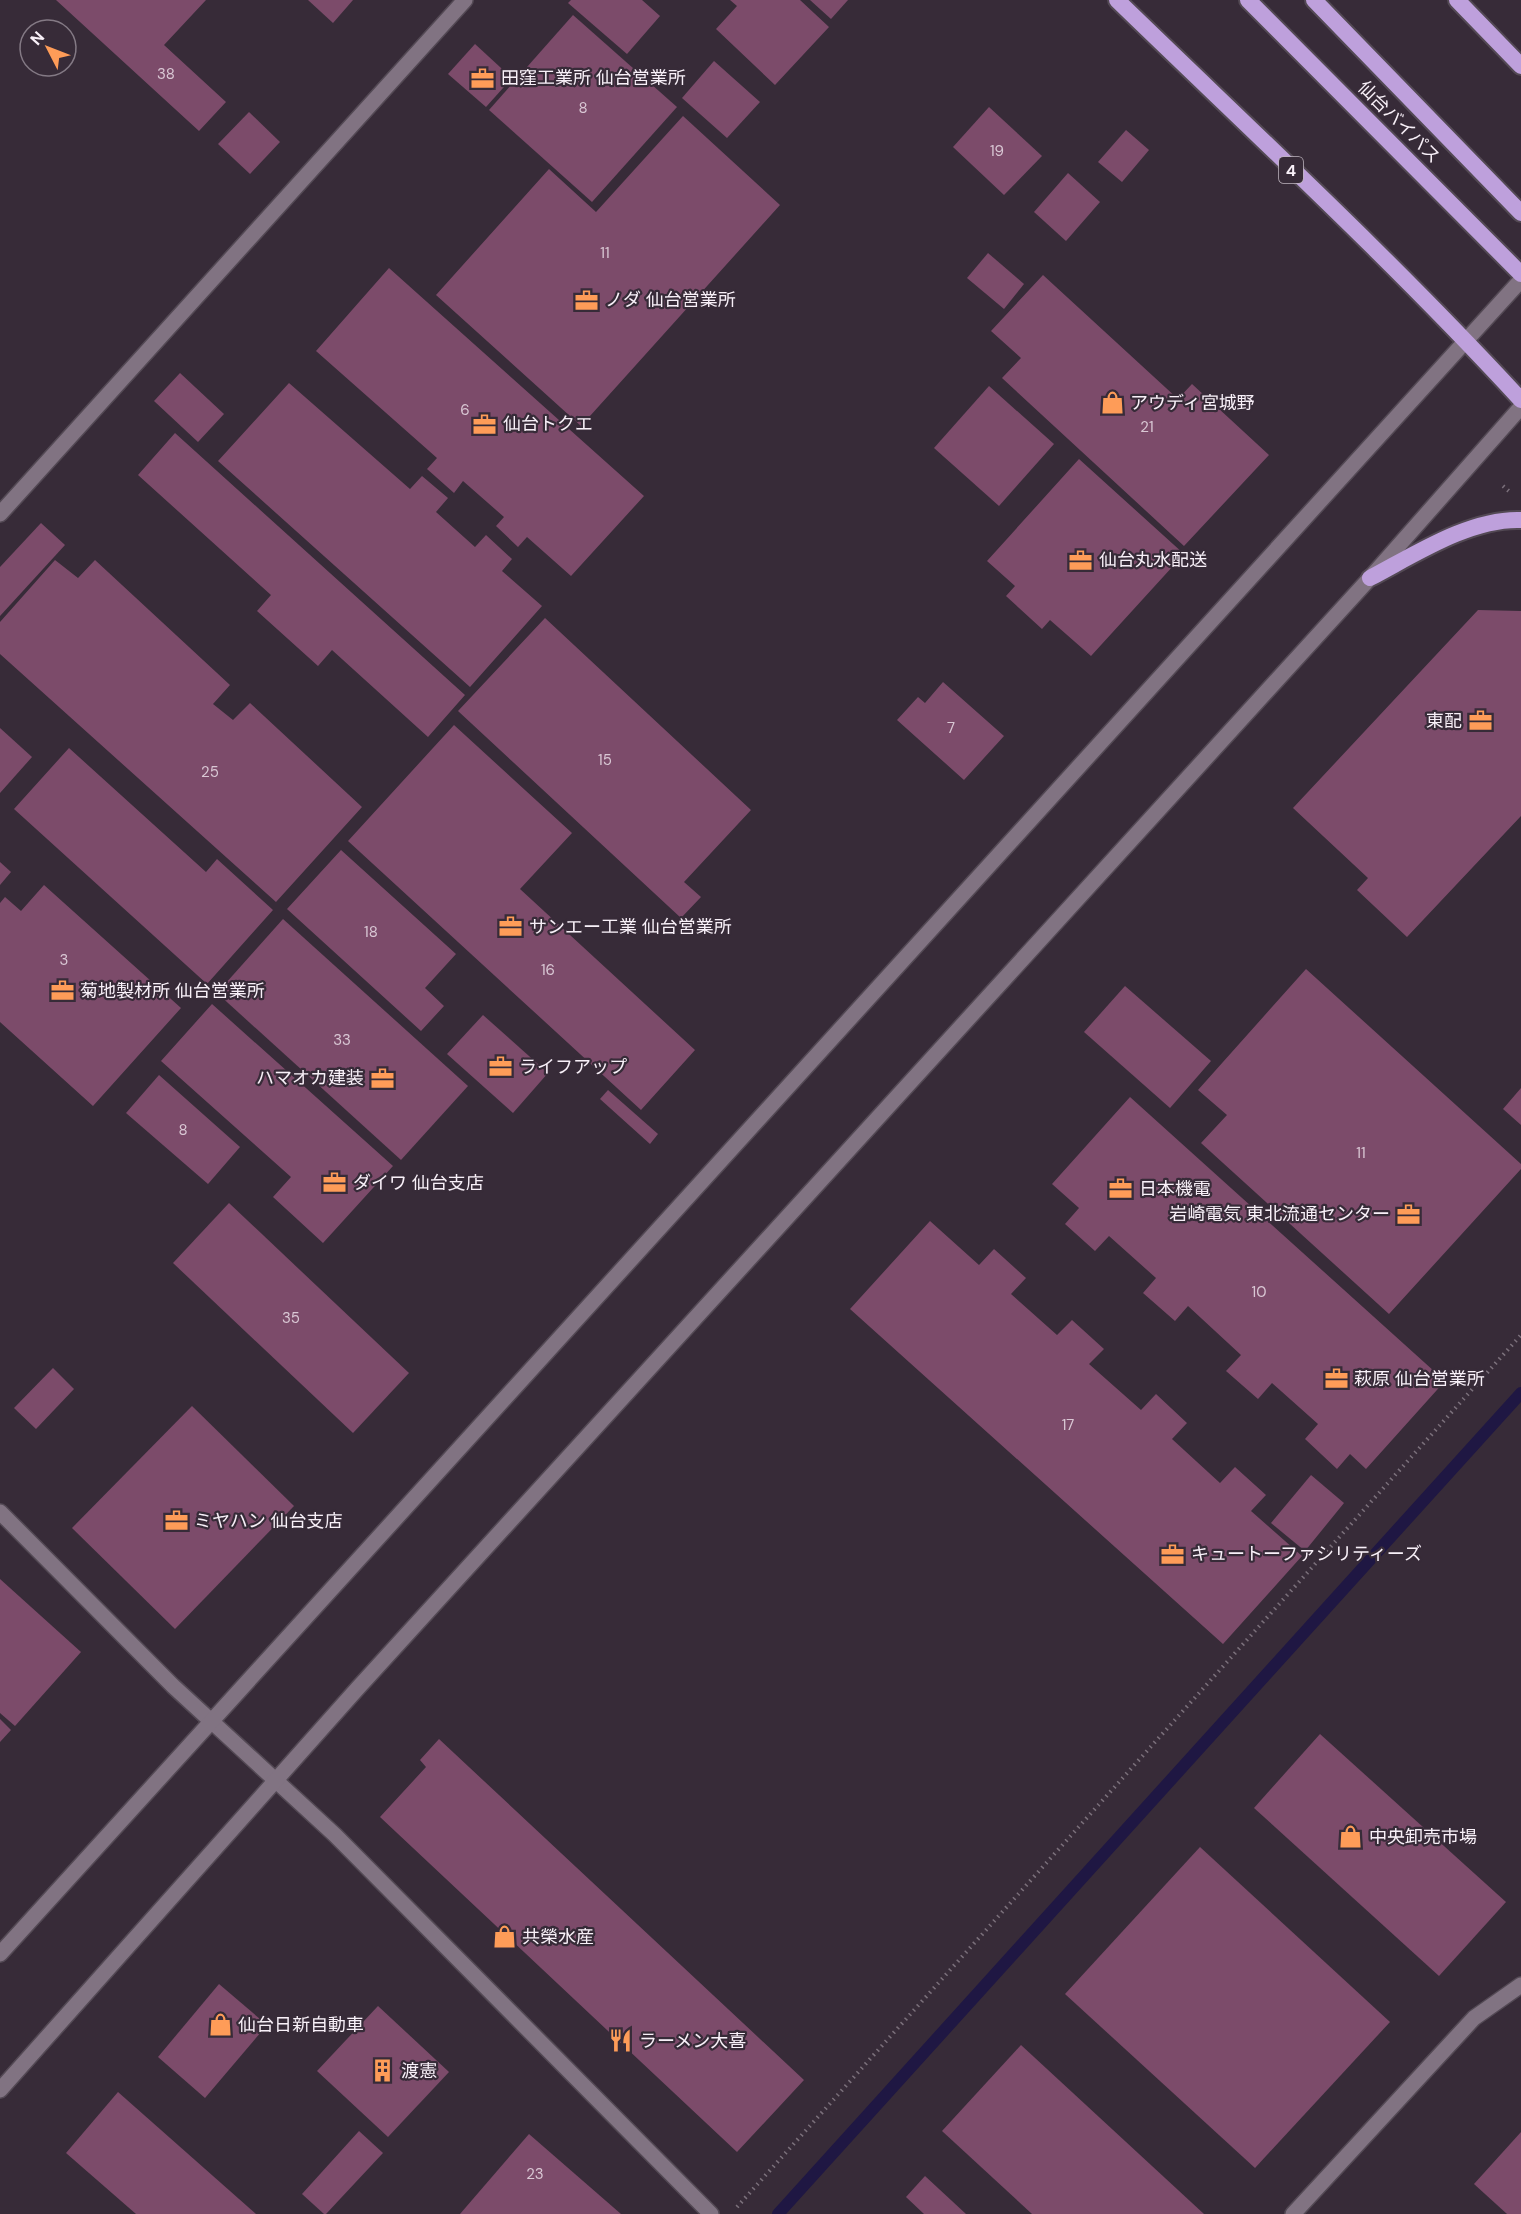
<svg xmlns="http://www.w3.org/2000/svg" width="1521" height="2214" font-family="'DM Sans','Noto Sans JP',sans-serif">
<rect width="100%" height="100%" fill="#372b38"/>
<g fill="none" stroke-linecap="round" stroke-linejoin="round">
<polyline stroke="#1f1743" stroke-width="12" points="778,2214 1521,1393"/>
</g>
<g fill="#7c4b6a">
<polygon points="56,0 206,0 164,45 226,102 199,131"/>
<polygon points="308,0 353,0 333,23"/>
<polygon points="571,0 642,0 660,16 627,54 568,3"/>
<polygon points="730,0 800,0 829,27 775,85 716,29 737,6"/>
<polygon points="810,0 848,0 831,19"/>
<polygon points="573,15 677,107 592,202 489,110"/>
<polygon points="475,44 512,78 486,107 448,74"/>
<polygon points="714,61 760,102 727,138 682,98"/>
<polygon points="989,107 1042,156 1004,195 953,147"/>
<polygon points="249,112 280,142 250,174 218,144"/>
<polygon points="683,116 780,205 581,426 436,295 549,169 596,212"/>
<polygon points="1126,130 1149,150 1122,182 1098,162"/>
<polygon points="1068,173 1100,202 1066,241 1034,212"/>
<polygon points="988,253 1024,284 1004,309 967,278"/>
<polygon points="389,268 644,496 571,576 527,537 518,547 496,526 504,517 463,481 454,493 427,469 437,458 316,351"/>
<polygon points="1043,275 1178,399 1192,384 1269,455 1184,546 1002,378 1021,358 991,331"/>
<polygon points="180,373 224,414 198,442 154,401"/>
<polygon points="289,383 410,489 422,476 448,498 436,512 475,547 486,535 512,559 502,571 542,606 470,687 218,461"/>
<polygon points="989,386 1054,444 999,506 934,448"/>
<polygon points="175,433 465,695 428,737 332,650 318,666 257,611 271,595 138,475"/>
<polygon points="1079,459 1184,554 1091,656 1050,620 1042,629 1006,596 1015,586 987,561"/>
<polygon points="41,523 65,545 0,616 0,567"/>
<polygon points="55,560 78,578 95,560 230,685 213,704 233,720 250,703 362,807 276,902 0,654 0,622"/>
<polygon points="1478,610 1521,611 1521,816 1407,937 1357,890 1368,878 1293,808"/>
<polygon points="545,618 751,810 684,882 701,897 681,918 458,711"/>
<polygon points="943,682 1004,736 964,780 897,720 918,697 925,703"/>
<polygon points="454,725 572,833 520,889 695,1050 641,1110 348,841"/>
<polygon points="0,728 32,757 0,793"/>
<polygon points="69,748 206,872 217,859 273,910 207,984 14,809"/>
<polygon points="341,850 456,954 425,988 444,1006 421,1031 287,909"/>
<polygon points="0,862 11,872 0,885"/>
<polygon points="44,885 181,1008 93,1106 0,1022 0,903 5,897 21,911"/>
<polygon points="283,919 468,1086 401,1160 217,993"/>
<polygon points="1306,969 1521,1164 1521,1169 1389,1314 1201,1143 1227,1115 1198,1090"/>
<polygon points="1125,986 1211,1061 1170,1108 1084,1032"/>
<polygon points="212,1004 393,1166 323,1243 273,1197 291,1177 161,1061"/>
<polygon points="483,1015 548,1073 513,1113 447,1054"/>
<polygon points="159,1075 240,1147 208,1184 126,1113"/>
<polygon points="1521,1088 1521,1125 1503,1109"/>
<polygon points="608,1090 658,1134 650,1144 600,1099"/>
<polygon points="1130,1097 1445,1381 1366,1469 1350,1454 1337,1469 1305,1439 1318,1424 1272,1383 1258,1399 1226,1371 1241,1355 1188,1306 1175,1321 1143,1293 1156,1278 1109,1236 1095,1251 1065,1224 1079,1208 1052,1184"/>
<polygon points="229,1203 409,1373 353,1433 173,1263"/>
<polygon points="930,1221 979,1265 994,1249 1026,1278 1011,1294 1057,1335 1072,1320 1104,1349 1089,1364 1141,1410 1156,1394 1187,1423 1172,1439 1220,1483 1235,1467 1266,1495 1251,1511 1302,1556 1223,1644 850,1309"/>
<polygon points="53,1368 74,1389 36,1429 14,1408"/>
<polygon points="192,1406 294,1506 175,1629 72,1528"/>
<polygon points="1311,1475 1344,1503 1305,1551 1271,1523"/>
<polygon points="0,1579 81,1652 15,1726 0,1713"/>
<polygon points="0,1719 11,1730 0,1742"/>
<polygon points="1320,1734 1506,1902 1439,1976 1254,1808"/>
<polygon points="439,1739 804,2080 737,2152 380,1817 426,1767 420,1760"/>
<polygon points="1200,1847 1390,2022 1255,2168 1065,1994"/>
<polygon points="219,1984 267,2025 205,2098 158,2057"/>
<polygon points="378,2006 449,2072 388,2137 317,2071"/>
<polygon points="1021,2045 1204,2214 1032,2214 942,2131"/>
<polygon points="118,2092 256,2214 136,2214 66,2153"/>
<polygon points="359,2131 383,2153 326,2214 324,2214 302,2194"/>
<polygon points="1521,2132 1521,2214 1507,2214 1474,2184"/>
<polygon points="529,2134 621,2214 460,2214"/>
<polygon points="925,2176 966,2214 924,2214 906,2197"/>
</g>
<g fill="none" stroke-linecap="round" stroke-linejoin="round">
<defs>
<polyline id="service" points="1293,2214 1474,2018 1521,1985"/>
<polyline id="minor" points="210,1720 335,1835 711,2214"/>
<g id="tertiary">
<polyline points="0,514 465,0"/>
<polyline points="0,1512 173,1686 210,1720"/>
<polyline points="0,1954 1521,280"/>
<polyline points="0,2090 357,1689 1370,578 1521,407"/>
</g>
<g id="trunk">
<path d="M1117 0C1253 132 1393 261 1521 400"/>
<polyline points="1248,0 1521,274"/>
<polyline points="1314,0 1521,213"/>
<polyline points="1457,0 1521,66"/>
<path d="M1370 578C1414 555 1470 518 1521 520"/>
</g>
</defs>
<use href="#service" stroke="#534954" stroke-width="18"/>
<use href="#minor" stroke="#534954" stroke-width="18"/>
<use href="#tertiary" stroke="#534954" stroke-width="18"/>
<use href="#trunk" stroke="#534954" stroke-width="20"/>
<g stroke="#7b707b" stroke-width="4" stroke-dasharray="1.5 4.5" stroke-linecap="butt">
<polyline points="1503,486 1510,492"/>
<polyline points="737,2207 1521,1335"/>
</g>
<use href="#service" stroke="#817382" stroke-width="15"/>
<use href="#minor" stroke="#817382" stroke-width="15"/>
<use href="#tertiary" stroke="#817382" stroke-width="15"/>
<use href="#trunk" stroke="#bea0dc" stroke-width="16"/>
</g>
<defs>
<symbol id="office-bare" viewBox="-9 -9 18 18"><path d="M-6-3h4V-5.5h4V-3h4V5H-6ZM-1-4.5V-3h2v-1.5ZM-6 0V1H6V0Z" fill="#fe9c58" stroke="#372b38" stroke-width="2.5" paint-order="stroke"/></symbol>
<symbol id="shop-bare" viewBox="-9 -9 18 18"><path d="M-5-2.5h2.3a2.7 3.5 0 0 1 5.4 0H5L5.5 6h-11ZM-1.5-2.5h3a1.5 2.3 0 0 0-3 0Z" fill="#fe9c58" stroke="#372b38" stroke-width="2.5" paint-order="stroke"/></symbol>
<symbol id="restaurant-bare" viewBox="-9 -9 18 18"><path d="M-5-6h1v4h1v-4h1v4h1v-4h1v5L-1.5 .5V6h-2V.5L-5-1ZM5-6V6H3V1.5H1.5Q1.5-4 5-6Z" fill="#fe9c58" stroke="#372b38" stroke-width="2.5" paint-order="stroke"/></symbol>
<symbol id="building-bare" viewBox="-9 -9 18 18"><path d="M-4-6H4V6H1V3H-1V6H-4ZM-2.5-4.3h1.7v1.8h-1.7ZM.8-4.3h1.7v1.8H.8ZM-2.5-1h1.7V.8h-1.7ZM.8-1h1.7V.8H.8Z" fill="#fe9c58" stroke="#372b38" stroke-width="2.5" paint-order="stroke"/></symbol>
</defs>
<g fill-rule="evenodd">
<use href="#office-bare" x="466" y="62" width="33" height="33"/>
<use href="#office-bare" x="570" y="284" width="33" height="33"/>
<use href="#shop-bare" x="1096" y="386" width="33" height="33"/>
<use href="#office-bare" x="468" y="408" width="33" height="33"/>
<use href="#office-bare" x="1064" y="544" width="33" height="33"/>
<use href="#office-bare" x="1464" y="704" width="33" height="33"/>
<use href="#office-bare" x="494" y="910" width="33" height="33"/>
<use href="#office-bare" x="46" y="974" width="33" height="33"/>
<use href="#office-bare" x="484" y="1050" width="33" height="33"/>
<use href="#office-bare" x="366" y="1062" width="33" height="33"/>
<use href="#office-bare" x="318" y="1166" width="33" height="33"/>
<use href="#office-bare" x="1104" y="1172" width="33" height="33"/>
<use href="#office-bare" x="1392" y="1198" width="33" height="33"/>
<use href="#office-bare" x="1320" y="1362" width="33" height="33"/>
<use href="#office-bare" x="160" y="1504" width="33" height="33"/>
<use href="#office-bare" x="1156" y="1538" width="33" height="33"/>
<use href="#shop-bare" x="1334" y="1820" width="33" height="33"/>
<use href="#shop-bare" x="488" y="1920" width="33" height="33"/>
<use href="#shop-bare" x="204" y="2008" width="33" height="33"/>
<use href="#restaurant-bare" x="604" y="2024" width="33" height="33"/>
<use href="#building-bare" x="366" y="2054" width="33" height="33"/>
</g>
<g text-anchor="middle" stroke-width="4.5" stroke-linejoin="round" paint-order="stroke">
<g font-size="15" fill="#d9c7d4">
<text x="166" y="79">38</text>
<text x="583" y="113">8</text>
<text x="997" y="156">19</text>
<text x="605" y="258">11</text>
<text x="465" y="415">6</text>
<text x="1147" y="432">21</text>
<text x="951" y="733">7</text>
<text x="605" y="765">15</text>
<text x="210" y="777">25</text>
<text x="371" y="937">18</text>
<text x="64" y="965">3</text>
<text x="548" y="975">16</text>
<text x="342" y="1045">33</text>
<text x="183" y="1135">8</text>
<text x="1361" y="1158">11</text>
<text x="1259" y="1297">10</text>
<text x="291" y="1323">35</text>
<text x="1068" y="1430">17</text>
<text x="535" y="2179">23</text>
</g>
<rect fill="#372b38" stroke="#beb5be" stroke-width="1.5" x="1279" y="157" width="24" height="26" rx="4.5"/>
<g font-size="16" font-weight="bold" fill="#f8f0f8">
<text x="1291" y="176">4</text>
</g>
<g font-size="18" fill="#f8f0f8" stroke="#372b38" text-anchor="start">
<text x="501" y="84">田窪工業所 仙台営業所</text>
<text x="605" y="306">ノダ 仙台営業所</text>
<text x="1130" y="409">アウディ宮城野</text>
<text x="503" y="430">仙台トクエ</text>
<text x="1099" y="566">仙台丸水配送</text>
<text x="1462" y="727" text-anchor="end">東配</text>
<text x="529" y="933">サンエー工業 仙台営業所</text>
<text x="80" y="997">菊地製材所 仙台営業所</text>
<text x="519" y="1073">ライフアップ</text>
<text x="364" y="1084" text-anchor="end">ハマオカ建装</text>
<text x="353" y="1189">ダイワ 仙台支店</text>
<text x="1139" y="1195">日本機電</text>
<text x="1390" y="1220" text-anchor="end">岩崎電気 東北流通センター</text>
<text x="1354" y="1385">萩原 仙台営業所</text>
<text x="194" y="1527">ミヤハン 仙台支店</text>
<text x="1191" y="1560">キュートーファシリティーズ</text>
<text x="1369" y="1843">中央卸売市場</text>
<text x="522" y="1943">共榮水産</text>
<text x="238" y="2031">仙台日新自動車</text>
<text x="639" y="2047">ラーメン大喜</text>
<text x="401" y="2077">渡憲</text>
</g>
<g font-size="18" fill="#f8f0f8" stroke="#372b38">
<text transform="translate(1399 122) rotate(45)" y="6">仙台バイパス</text>
</g>
</g>
<g transform="translate(48 48) rotate(312)"><circle r="28" fill="#372b38" stroke="#847a85" stroke-width="1.5"/>
<path d="M0-4.5L10 22L0 15L-10 22Z" fill="#fe9c58"/>
<text y="-9" font-size="16" font-weight="bold" text-anchor="middle" fill="#f8f0f8">N</text>
</g>
</svg>
